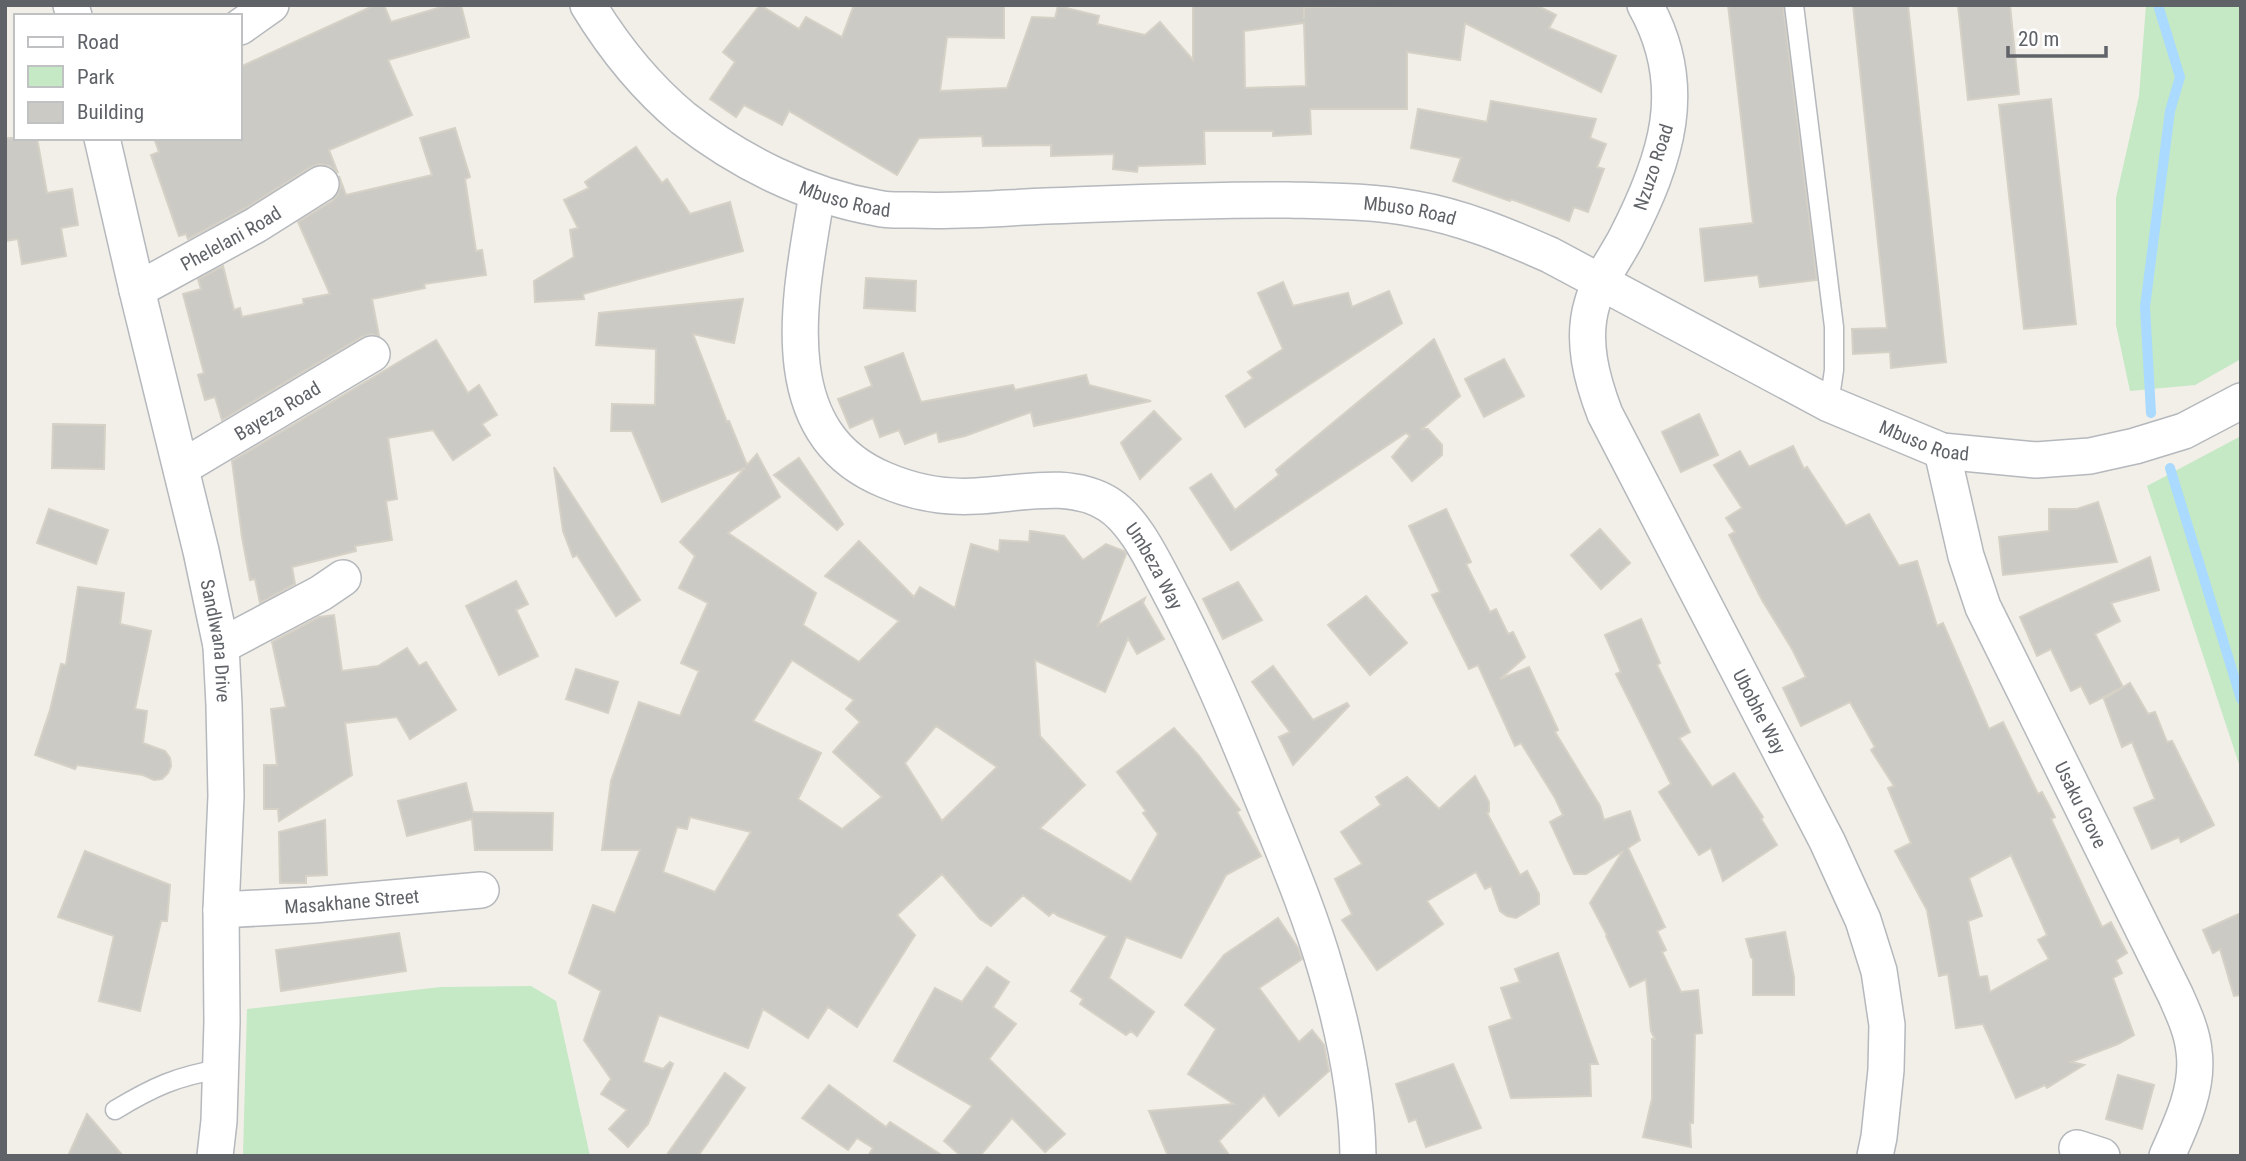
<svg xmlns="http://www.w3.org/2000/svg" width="2246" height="1161" font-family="'Roboto Condensed',sans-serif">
<rect width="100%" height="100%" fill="#f1efe8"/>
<g fill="#c5e8c5">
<polygon points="2146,5 2241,5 2241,359 2195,385 2130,391 2116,325 2116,198 2139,96"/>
<polygon points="2241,436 2241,770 2147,486"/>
<polygon points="531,986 556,1001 590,1156 243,1156 247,1009 441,987"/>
</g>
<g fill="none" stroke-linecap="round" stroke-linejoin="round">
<g stroke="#aadaff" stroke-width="10">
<polyline points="2151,413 2145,307 2170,111 2180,77 2158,5"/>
<polyline points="2170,468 2241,699"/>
</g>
</g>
<g fill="#cccac5" stroke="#d6d1c6" stroke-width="2" fill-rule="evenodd">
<polygon points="375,5 384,5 391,22 448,5 461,5 469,37 388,60 412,115 329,150 338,173 330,166 320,164 311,167 246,208 188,239 186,234 179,236 151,155 159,152 154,138 240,138 240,67"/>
<path d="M760 5 799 29 806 17 842 37 854 5H1004V38L947 37 940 91 1007 88 1032 17 1055 18 1058 6 1099 16 1097 24 1145 35 1160 22 1193 60V5H1304V19V7L1536 5 1556 15 1549 28 1616 56 1601 92 1465 23 1460 60 1407 52V109H1310L1311 134 1273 136V131H1204L1205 164 1138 166 1137 172 1113 169 1114 154 1051 156V145L983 146 982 136 919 138 897 175 789 111 782 125 744 105 736 117 710 99 735 62 723 52ZM1304 23 1306 86 1245 88 1244 31Z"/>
<polygon points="1728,5 1783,5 1817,280 1760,287 1758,275 1705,281 1700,229 1753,223"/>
<polygon points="1853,5 1908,5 1946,362 1891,368 1890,352 1853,354 1852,329 1887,328"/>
<polygon points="1958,5 2010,5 2019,94 1968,100"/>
<polygon points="2051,99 2076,324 2024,329 1999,105"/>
<polygon points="1491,101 1596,119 1590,138 1606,144 1597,167 1604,169 1588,212 1574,207 1569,221 1511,199 1510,201 1453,181 1461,158 1411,148 1418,109 1487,122"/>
<polygon points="455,128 470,177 465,179 476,251 482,250 486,275 424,284 425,288 372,299 379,336 371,334 362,337 222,420 215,397 205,400 198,375 204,373 183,294 201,289 198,279 223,266 234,310 240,308 242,317 304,304 303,299 330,294 298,222 332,201 338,194 341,184 339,176 346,195 432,175 420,138"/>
<polygon points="5,138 37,138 47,193 72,189 78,225 61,228 66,256 22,264 18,239 5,241"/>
<polygon points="636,147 662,183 667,179 690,214 730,202 743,251 583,294 584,299 535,302 534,281 574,257 570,230 578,228 564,200 589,188 585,182"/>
<polygon points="866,278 916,281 915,311 864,308"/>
<polygon points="1283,282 1293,306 1348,293 1352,307 1389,291 1402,323 1245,427 1226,396 1253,378 1248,372 1283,349 1258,293"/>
<path d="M743 299 734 343 693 334 727 422 729 421 747 465 757 454 780 497 728 533 816 593 803 625 859 662 899 621 825 576 859 541 914 597 920 587 955 608 971 544 999 552 1000 540 1029 542 1030 531 1064 536 1083 560 1106 544 1124 551 1126 554 1098 625 1145 598 1143 603 1164 639 1137 654 1128 638 1105 692 1035 660 1040 736 1085 785 1040 828 1131 882 1158 834 1143 813 1146 811 1117 772 1174 728 1199 756 1240 810 1237 812 1261 856 1226 875 1181 958 1126 937 1109 978 1154 1012 1137 1036 1131 1031 1126 1035 1080 1004 1083 999 1071 991 1107 936 1058 916 1053 912 1049 916 1023 895 991 926 980 919 942 874 897 915 915 935 857 1027 828 1007 808 1038 763 1009 748 1048 659 1015 643 1062 663 1069 670 1062 673 1064 648 1124 628 1147 609 1129 627 1110 601 1094 611 1079 584 1040 601 991 569 973 593 905 615 913 640 850H602L611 781 639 702 680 716 699 671 681 663 708 603 679 588 695 556 680 542 745 468 662 502 632 431H611L612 404 655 405 656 349 596 345 599 313ZM792 660 854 700 846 709 860 722 833 752 882 797 842 829 798 799 821 753 753 721ZM936 726 997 767 942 821 905 763ZM690 817 751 832 715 892 663 872 677 827 687 829Z"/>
<polygon points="1434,339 1460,396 1422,429 1428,429 1442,445 1442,455 1412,481 1392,457 1410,436 1406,433 1231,550 1190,488 1211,474 1235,510 1279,475 1276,470"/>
<polygon points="436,340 468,393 479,385 497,415 482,424 490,435 453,460 433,430 388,438 397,499 386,501 392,540 355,546 356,551 292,567 295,584 260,603 255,579 250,580 242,537 232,461"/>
<polygon points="903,353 921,402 1013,385 1015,390 1086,375 1089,385 1151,401 1034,426 1031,412 965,436 939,442 937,432 905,444 899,430 880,437 873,418 850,428 838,399 872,386 865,367"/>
<polygon points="1504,359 1524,396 1484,417 1465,379"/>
<polygon points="1154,411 1181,439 1140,479 1121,443"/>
<polygon points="1699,414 1718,455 1681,472 1662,432"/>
<polygon points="53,424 105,425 104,469 52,468"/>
<path d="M1793 446 1804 469 1807 467 1846 526 1869 514 1899 566 1917 561 1937 626 1943 623 1989 729 2003 722 2038 794 2042 792 2055 817 2051 819 2102 927 2111 922 2127 953 2116 960 2122 973 2113 978 2134 1035 2118 1044 2071 1062 2084 1065 2047 1088 2045 1085 2016 1098 1983 1024 1956 1028 1948 974 1939 976 1927 910 1895 851 1911 843 1888 788 1894 786 1871 750 1875 747 1850 702 1801 726 1783 688 1806 677 1792 649 1762 600 1729 535 1735 532 1726 518 1742 508 1714 465 1740 451 1749 467ZM2011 855 2047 935 2038 940 2049 959 1990 992 1987 976 1979 977 1968 921 1982 916 1969 878Z"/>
<polygon points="799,458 843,524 837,530 774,475"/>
<polygon points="554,467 640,600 616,616 577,555 573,557 563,531"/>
<polygon points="2098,502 2117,562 2003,575 1999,537 2049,531 2049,509 2077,509"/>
<polygon points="49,509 108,530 96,564 37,543"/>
<polygon points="1446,509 1471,562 1466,564 1490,612 1496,609 1508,634 1513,632 1525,657 1500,679 1529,667 1558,730 1555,732 1600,806 1604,820 1630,811 1640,840 1628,848 1665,927 1657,931 1666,950 1662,952 1681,992 1698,990 1702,1033 1695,1034 1693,1123 1690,1123 1691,1147 1643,1137 1652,1099 1652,1039 1655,1039 1651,1031 1646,979 1630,987 1606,936 1607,935 1590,903 1623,851 1586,874 1574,874 1550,822 1563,815 1555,798 1521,743 1515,746 1478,665 1469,669 1432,595 1440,592 1409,526"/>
<polygon points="1600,529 1630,563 1601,589 1571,555"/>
<polygon points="2150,557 2159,590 2111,603 2120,621 2095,634 2123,687 2090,704 2081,686 2071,691 2051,649 2037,656 2020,617"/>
<polygon points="516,581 528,604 516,610 538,656 499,675 466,606"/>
<polygon points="1238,582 1262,620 1223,639 1203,599"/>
<polygon points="78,587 124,593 120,624 151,631 135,709 147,711 143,743 165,751 170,758 171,766 168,773 162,779 154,780 143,775 77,765 75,769 35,755 50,710 61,664 66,665"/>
<polygon points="1366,596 1407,643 1370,675 1328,625"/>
<polygon points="334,615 342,671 378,666 407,648 419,666 426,662 456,710 410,739 397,717 345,723 352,775 279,821 278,809 264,809 264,765 277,765 271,709 286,707 272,642 319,617"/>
<polygon points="1641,619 1660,663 1657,665 1690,732 1679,738 1712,787 1734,773 1763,817 1761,819 1777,845 1723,881 1711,848 1699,855 1659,792 1671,784 1616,674 1621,672 1605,635"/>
<polygon points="1273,666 1313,720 1347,703 1349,706 1293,765 1279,737 1290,732 1252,682"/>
<polygon points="576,669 618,682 608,713 566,699"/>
<polygon points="2130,683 2148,714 2155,712 2167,742 2172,741 2214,825 2181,842 2179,837 2152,849 2134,808 2155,799 2132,742 2122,747 2104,699"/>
<polygon points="1475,776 1489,802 1489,812 1487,813 1520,875 1527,871 1539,894 1539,904 1516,918 1507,916 1500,911 1491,886 1485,889 1476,872 1427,901 1443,924 1377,970 1342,920 1352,914 1335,879 1362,864 1341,832 1381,805 1376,797 1407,777 1439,809"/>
<polygon points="466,783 473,812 553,813 552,850 475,850 472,819 407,836 398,801"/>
<polygon points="325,820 327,875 306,876 306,883 280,883 279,832"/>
<polygon points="85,851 170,885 167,921 161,921 140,1011 99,1001 114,936 58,917"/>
<polygon points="2241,913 2241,995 2234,996 2220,949 2213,953 2203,930"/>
<polygon points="1278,918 1298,948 1302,959 1259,988 1299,1042 1312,1030 1324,1045 1329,1071 1279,1116 1264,1095 1219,1141 1230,1156 1168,1156 1149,1111 1234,1104 1188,1074 1216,1029 1185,1005 1224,955"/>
<polygon points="1785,932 1794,977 1794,995 1753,995 1753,959 1751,957 1746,939"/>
<polygon points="399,933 406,971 281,991 276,950"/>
<polygon points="1558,953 1598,1064 1590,1064 1591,1096 1511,1098 1489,1027 1512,1019 1501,988 1520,982 1515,969"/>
<polygon points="987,967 1009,982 993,1007 1016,1024 989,1059 1065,1134 1045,1152 1012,1118 980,1156 961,1156 944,1141 972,1106 894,1061 935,988 962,1002"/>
<polygon points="1453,1064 1481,1128 1426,1147 1416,1119 1409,1122 1396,1084"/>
<polygon points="725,1073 745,1088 698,1156 666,1156"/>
<polygon points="2118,1075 2154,1085 2142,1129 2106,1119"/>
<polygon points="829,1085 886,1127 890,1122 943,1156 868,1156 873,1148 857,1138 848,1150 802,1118"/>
<polygon points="87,1114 123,1156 68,1156"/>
</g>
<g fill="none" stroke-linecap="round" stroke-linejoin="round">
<defs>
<g id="lane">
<polyline points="1794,5 1834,327 1834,370 1829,404"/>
<path d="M115 1110C153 1087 177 1076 221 1069"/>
</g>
<g id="street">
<polyline points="71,5 74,16"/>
<path id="s1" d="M588 5C613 46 646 87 683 118 739 162 807 196 877 208 889 211 902 210 914 210 958 212 1002 208 1046 206 1127 203 1208 199 1289 200 1331 201 1373 201 1415 209 1462 217 1507 236 1550 255L1829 404 1942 451 2036 460 2090 456 2135 446 2184 431 2241 401"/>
<path id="s2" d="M1645 5C1691 87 1666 160 1626 238 1615 259 1598 281 1592 304 1581 341 1592 380 1605 414L1827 841 1863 920 1879 971 1887 1025 1886 1070 1879 1137 1875 1156"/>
<polyline points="240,27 271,5"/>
<path id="s3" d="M102 138 137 290 201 551 221 646 224 705 226 796 221 910 222 1022 219 1121 215 1156"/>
<path id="s4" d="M817 194C801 292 768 432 885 480 913 492 946 498 977 496 1020 494 1069 480 1108 504 1134 520 1152 559 1166 585 1203 654 1233 726 1262 798 1285 855 1309 911 1326 970 1344 1031 1357 1092 1358 1156"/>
<path id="s5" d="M137 290 256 225 321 184"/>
<path id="s6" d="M1942 451 1966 556 1983 607 2175 994C2183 1012 2192 1031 2194 1051 2199 1087 2182 1123 2167 1156"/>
<path id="s7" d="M181 468 372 354"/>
<polyline points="221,646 321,593 343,578"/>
<path id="s8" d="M221 910 313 905 481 890"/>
<polyline points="2077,1148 2102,1156"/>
</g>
</defs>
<use href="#lane" stroke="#b5b8bc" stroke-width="21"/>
<use href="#street" stroke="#b5b8bc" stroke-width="38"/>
<use href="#lane" stroke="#fff" stroke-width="18"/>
<use href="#street" stroke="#fff" stroke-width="35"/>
</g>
<g text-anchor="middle" stroke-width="5" stroke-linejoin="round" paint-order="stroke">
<g font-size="19" fill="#5f6368" stroke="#fff">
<text transform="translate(1653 167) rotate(-72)" y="7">Nzuzo Road</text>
<text dy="7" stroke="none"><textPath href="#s1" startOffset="331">Mbuso Road</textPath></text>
<text dy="7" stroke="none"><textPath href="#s1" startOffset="898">Mbuso Road</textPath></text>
<text dy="7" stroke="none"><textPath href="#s5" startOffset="107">Phelelani Road</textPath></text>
<text dy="7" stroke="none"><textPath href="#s7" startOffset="112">Bayeza Road</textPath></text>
<text dy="7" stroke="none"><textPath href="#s1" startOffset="1465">Mbuso Road</textPath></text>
<text dy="7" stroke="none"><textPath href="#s4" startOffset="628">Umbeza Way</textPath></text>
<text dy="7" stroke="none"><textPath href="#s3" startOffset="516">Sandlwana Drive</textPath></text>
<text dy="7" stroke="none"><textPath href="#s2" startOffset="768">Ubobhe Way</textPath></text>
<text dy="7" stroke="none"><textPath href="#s6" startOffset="382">Usaku Grove</textPath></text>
<text dy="7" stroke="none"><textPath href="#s8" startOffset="131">Masakhane Street</textPath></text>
</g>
</g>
<rect width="2246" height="1161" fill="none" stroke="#5f6368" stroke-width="14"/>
<rect x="14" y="14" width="228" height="126" fill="#ffffff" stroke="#bfc1c3" stroke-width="2"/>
<rect x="28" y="37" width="35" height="10" fill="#ffffff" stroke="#bfc1c3" stroke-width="2"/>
<text x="77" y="49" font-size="21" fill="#5f6368">Road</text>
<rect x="28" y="66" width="35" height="21" fill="#c5e8c5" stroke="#bfc1c3" stroke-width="2"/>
<text x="77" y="84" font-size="21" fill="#5f6368">Park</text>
<rect x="28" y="102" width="35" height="21" fill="#cccac5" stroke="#bfc1c3" stroke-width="2"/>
<text x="77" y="119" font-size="21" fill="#5f6368">Building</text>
<path d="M2008 46v10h98v-10" fill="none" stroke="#5f6368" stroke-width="3.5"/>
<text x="2018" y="46" font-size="21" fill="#5f6368" stroke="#ffffff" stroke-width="5" paint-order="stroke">20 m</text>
</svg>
